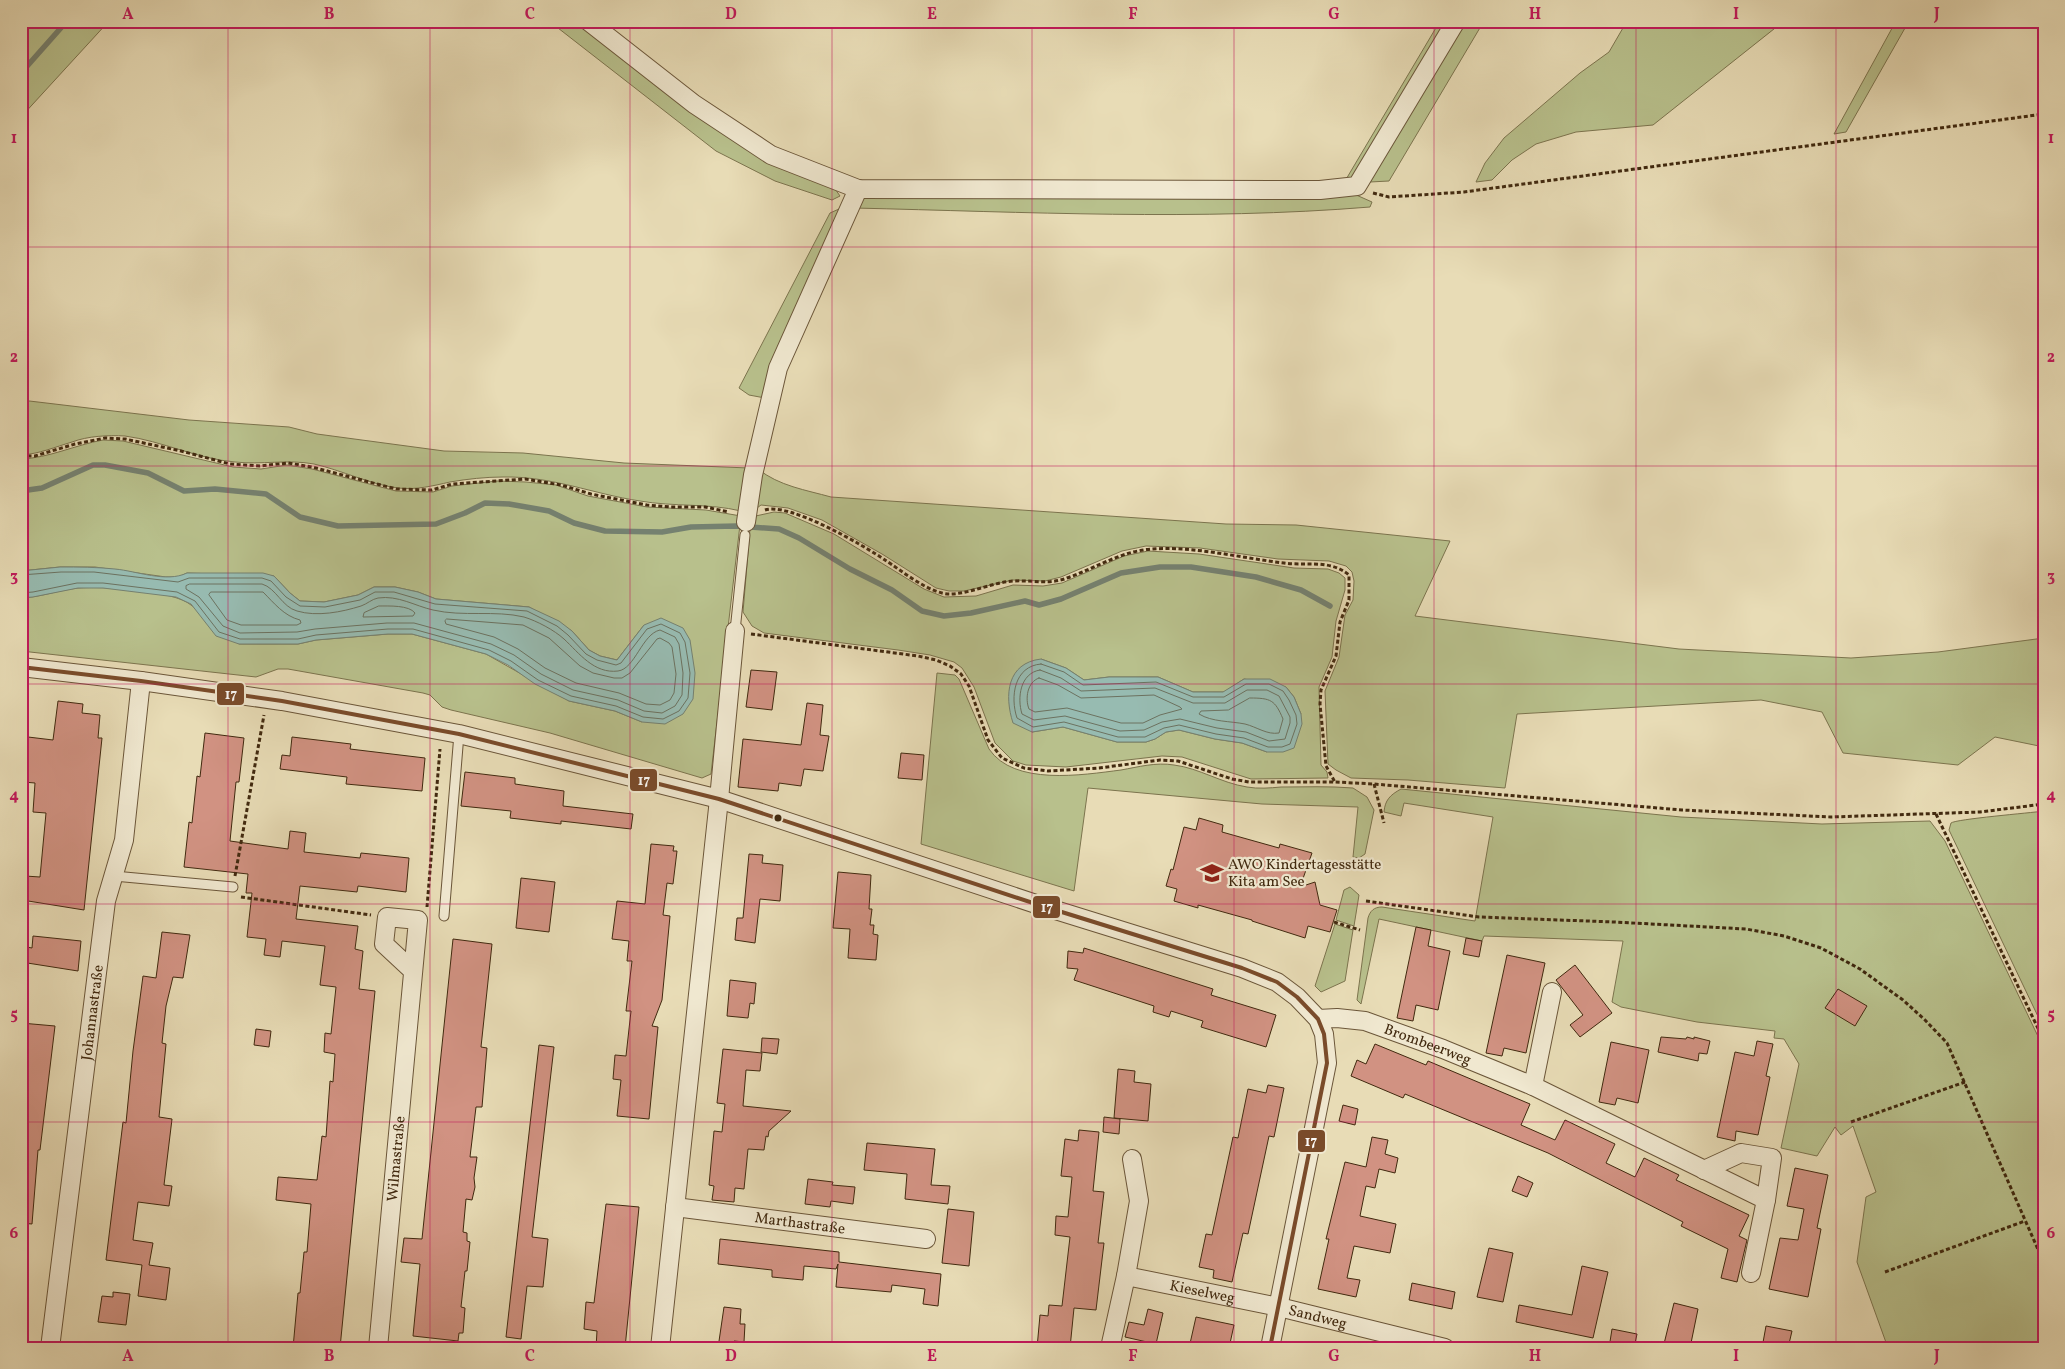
<svg xmlns="http://www.w3.org/2000/svg" width="2065" height="1369" font-family="Vollkorn,serif">
<rect width="100%" height="100%" fill="#e8dcb6"/>
<filter id="stains"><feTurbulence type="fractalNoise" baseFrequency=".004" numOctaves="4"/><feColorMatrix values="0 0 0 0 .2 0 0 0 0 .09 0 0 0 0 .02 0 0 0 .5 -.17"/></filter>
<radialGradient id="worn" r=".72"><stop offset=".6" stop-color="#630" stop-opacity="0"/><stop offset="1" stop-color="#630" stop-opacity=".3"/></radialGradient>
<g fill="#b8c08c" stroke="#7c744e" fill-rule="evenodd">
<polygon points="33,21 109,21 21,117 21,34"/>
<polygon points="549,21 577,21 708,124 769,159 831,183 840,196 832,200 775,181 716,151"/>
<polygon points="1440,21 1449,21 1357,175 1345,181"/>
<polygon points="1465,21 1484,21 1389,181 1370,182"/>
<polygon points="1627,21 1784,21 1653,125 1576,132 1536,144 1512,160 1492,180 1476,182 1485,163 1504,138 1580,73 1609,52"/>
<polygon points="1896,21 1909,21 1846,132 1834,134"/>
<path d="M861 193 1354 194 1372 202 1370 207C1199 221 1026 212 854 208Z"/>
<polygon points="839,209 837,221 765,398 749,395 739,388 830,213"/>
<path d="M21 400 189 420 289 427 317 434 444 451 523 453 624 463 749 468 741 511C708 503 674 507 640 501 593 494 552 476 503 477 486 477 467 479 450 482 432 486 417 490 398 488 372 485 341 470 314 464 287 459 262 465 235 462 198 459 162 441 125 436 108 435 88 436 72 442 55 447 39 454 21 455Z"/>
<path d="M103 440 123 441 233 467 261 469 287 465 312 469 396 491 433 492 452 486 497 481 526 482 556 485 588 496 647 507 706 510 741 516 711 774 702 778 550 733 451 710 442 707 430 695 423 693 288 669H278L256 677 21 651V598C41 597 59 590 78 588 102 586 173 590 191 605 208 617 223 632 239 644H298L316 640 388 634H412L486 654 569 701 615 711 642 722 644 625 617 660 600 656 589 650 572 631 529 607 436 599 418 592 395 587H374L358 595 324 602 300 601 290 593 274 576 187 573 178 577H166L95 567H60L21 571V459C49 458 75 445 103 440Z"/>
<path d="M758 469C779 486 806 490 831 497L1226 524 1296 525 1450 541 1415 616 1679 649 1851 658 1938 652 2044 638V747L1995 737 1958 765 1843 753 1822 712 1761 700 1517 714 1505 788 1408 780 1351 778 1336 770 1328 764 1325 691 1339 657 1345 615 1353 600 1354 581 1352 572 1346 566 1329 561 1278 559 1200 548 1146 546 1122 551 1061 577 1045 581 1013 580 964 591H949L936 588 882 554 822 520 788 508 761 505 753 511Z"/>
<path d="M774 512 785 513 834 534 924 589 944 597 976 596 1013 585 1043 586 1062 583 1124 556 1148 551 1199 554 1294 568 1328 569 1339 573 1345 578V590L1336 621 1332 657 1319 687 1321 765 1327 772 1328 778 1251 779 1182 757 1162 756 1066 767 1026 765 1013 761 995 743 974 687 962 668 954 662 930 655 898 650 764 633 752 626 743 612 751 517ZM1041 659 1066 668 1084 680 1109 677H1158L1193 692H1224L1244 679 1286 687 1294 697 1301 714 1267 752 1242 743 1215 739 1179 730 1166 732 1155 739 1146 742H1117L1063 727 1032 732Z"/>
<path d="M937 673 955 675 959 679 989 749C1014 786 1082 775 1121 770 1138 767 1156 762 1174 765 1199 768 1221 783 1247 787 1258 789 1270 788 1281 787 1305 787 1329 786 1353 788L1367 797 1374 810 1365 854 1359 858 1353 857 1358 807 1262 804 1088 788 1074 891 921 844Z"/>
<path d="M1401 789 1681 817 1822 824 1930 821 1945 841 2044 1049V1348H1888L1857 1262 1866 1197 1876 1192 1853 1126 1841 1135 1835 1127 1817 1156 1781 1148 1799 1064 1784 1039 1774 1038 1775 1031 1697 1022 1621 1007 1612 1002 1623 941 1484 936 1482 941 1379 919 1361 1004 1357 1000 1368 918C1370 911 1374 907 1382 907L1475 921 1493 817 1404 803 1401 816 1384 812C1385 800 1390 795 1401 789Z"/>
<path d="M2044 811V1029L1949 830 1951 823C1956 819 2030 813 2044 811Z"/>
<polygon points="1350,887 1359,895 1354,926 1336,920 1344,890"/>
<polygon points="1335,924 1353,930 1345,981 1321,992 1315,986"/>
</g>
<g fill="#97bbb1" stroke="#758170">
<path d="M60 567C78 567 96 567 115 569 137 571 166 583 187 573H263L274 576 290 593 300 601 324 602 358 595 374 587H395L418 592 436 599 529 607 559 621 572 631 589 650 600 656 617 660 644 625 661 618 683 628 690 640 695 673 693 699 683 714 665 724 642 722 615 711 569 701 535 684 508 665 486 654 412 634H388L316 640 298 644H239L216 636 191 604 176 597 103 588H78L33 597 21 598V571Z"/>
<path d="M1041 659 1066 668 1084 680 1109 677H1158L1193 692H1223L1244 679H1270L1286 687 1294 697 1301 714 1302 724 1294 748 1283 752H1267L1242 743 1215 739 1179 730 1166 732 1155 739 1146 742H1117L1063 727 1032 732 1013 723C1004 695 1007 663 1041 659Z"/>
</g>
<g fill="none" stroke-linecap="round" stroke-linejoin="round">
<g stroke="#6c7260" stroke-width="1">
<polyline points="21,575 61,572 94,572 178,582 189,578 262,578 271,581 286,597 300,606 325,607 360,600 375,592 394,592 435,604 527,611 557,626 568,635 586,654 597,660 616,665 621,663 647,629 661,624 680,633 685,642 690,673 688,698 679,711 663,719 643,717 616,706 571,696 538,680 511,661 489,650 413,629 388,629 316,635 298,639 240,639 219,632 195,601 177,592 103,583 77,583 33,592 21,593"/>
<path d="M190 584H262C276 588 282 607 297 611 317 617 342 612 361 606 367 604 372 599 378 598 398 595 415 606 433 610 463 617 495 610 524 617 537 621 554 630 564 639 579 653 594 674 618 671 635 669 642 634 660 630L675 637 679 644 683 673 682 695 675 706 662 713 644 711 618 700 573 690 541 674 514 655 491 644 414 623H387L315 629 297 632 240 633 223 626 199 597 186 589V586Z"/>
<path d="M211 592H263C274 603 284 616 300 620L301 623 297 625H241L227 620 209 595Z"/>
<path d="M379 606C389 606 409 605 415 613L413 616 363 617 364 613Z"/>
<polygon points="447,619 523,625 549,638 580,666 593,673 614,678 622,678 630,673 657,639 660,638 669,643 672,647 676,674 674,693 670,700 660,705 646,704 619,693 576,683 545,668 518,649 494,637 446,624 445,621"/>
<path d="M1041 664 1064 672 1083 685 1156 682 1193 697H1224L1246 684H1269L1283 691 1289 700 1296 715 1297 724 1290 744 1282 747H1268L1244 738 1216 734 1179 725 1164 728 1145 737H1118L1064 722 1033 727 1017 718C1010 697 1014 666 1041 664Z"/>
<path d="M1040 670 1061 678 1081 691 1155 688 1193 703H1225L1247 690H1267L1279 696 1290 717V723L1285 739 1269 741 1246 732 1217 728 1180 719 1162 722 1144 730 1120 731 1065 716 1034 720 1022 714C1017 698 1020 673 1040 670Z"/>
<path d="M1039 678 1058 685 1081 698 1154 695 1180 707 1182 709 1160 715 1143 723H1121L1067 708 1035 712 1029 709C1025 699 1027 682 1039 678Z"/>
<path d="M1250 698C1271 698 1275 700 1283 719L1279 733C1267 735 1257 727 1245 724 1230 721 1212 722 1199 714L1201 711 1228 710Z"/>
</g>
<g stroke="#758170" stroke-width="5.5">
<polyline points="21,73 67,21"/>
<polyline points="21,491 42,488 93,465 105,465 148,473 184,491 215,489 266,494 300,517 338,526 436,524 465,513 485,503 509,504 549,511 574,523 605,531 662,532 691,527 737,526 779,529 799,538 850,569 892,590 922,611 944,616 971,613 1025,601 1039,605 1061,599 1121,573 1160,567 1191,567 1256,577 1301,590 1330,606"/>
</g>
</g>
<g fill="#d19282" stroke="#41290f">
<polygon points="751,670 777,672 772,710 746,707"/>
<polygon points="58,701 83,704 82,713 100,715 98,738 102,738 84,910 22,900 25,876 40,877 46,813 33,812 35,783 23,782 28,737 53,740"/>
<polygon points="807,703 823,705 820,735 829,736 823,771 804,769 801,786 779,783 778,791 738,787 743,739 801,745"/>
<polygon points="205,733 244,738 239,782 236,782 230,841 288,849 290,831 306,833 304,852 360,858 361,853 409,858 406,892 358,886 357,892 300,886 296,919 358,926 355,949 363,951 359,989 375,991 340,1348 293,1348 298,1293 300,1293 304,1252 307,1252 311,1204 276,1200 278,1177 317,1180 322,1136 326,1137 330,1081 333,1082 335,1054 324,1052 325,1033 331,1034 336,987 320,985 325,946 282,941 280,957 264,955 266,939 247,937 252,893 246,893 248,874 184,867 189,822 192,823 197,776 200,777"/>
<polygon points="292,737 351,744 350,749 425,758 422,791 346,784 347,777 280,769 282,755 290,756"/>
<polygon points="901,753 924,755 922,780 898,778"/>
<polygon points="465,772 515,778 515,784 564,791 563,806 633,814 631,829 561,821 561,824 510,818 511,811 461,806"/>
<polygon points="1199,818 1223,825 1222,832 1279,848 1280,844 1312,853 1300,887 1315,882 1320,905 1337,910 1330,932 1308,926 1305,938 1252,921 1252,920 1198,905 1198,908 1174,901 1177,889 1166,886 1171,869 1173,870 1184,827 1196,830"/>
<polygon points="651,844 674,846 673,851 677,851 673,884 667,883 663,915 670,916 662,1000 652,1026 658,1027 649,1119 617,1116 621,1080 613,1079 615,1055 626,1056 631,1011 626,1011 632,961 627,961 629,941 612,939 617,901 645,904"/>
<polygon points="749,854 763,855 762,863 783,865 780,901 760,899 755,943 735,940 737,918 743,918"/>
<polygon points="838,872 871,875 869,909 872,909 870,925 874,925 873,934 878,935 876,960 848,958 850,929 833,928"/>
<polygon points="521,878 555,882 549,932 516,928"/>
<polygon points="1416,927 1431,930 1428,946 1450,951 1438,1010 1416,1005 1413,1021 1397,1018"/>
<polygon points="162,932 190,935 183,978 173,977 166,1006 162,1043 166,1044 159,1117 172,1119 164,1185 172,1186 169,1206 138,1202 133,1240 153,1243 149,1265 170,1268 166,1300 138,1296 142,1265 106,1260 123,1122 126,1123 133,1051 143,976 156,978"/>
<polygon points="33,936 81,941 78,971 21,962 21,946 32,948"/>
<polygon points="1466,938 1482,941 1479,957 1463,954"/>
<polygon points="453,939 492,944 481,1047 487,1048 482,1107 476,1107 470,1157 477,1157 474,1178 475,1187 472,1200 466,1199 463,1232 467,1233 467,1241 470,1242 467,1271 465,1271 461,1307 465,1308 463,1333 459,1333 458,1341 413,1336 420,1264 401,1262 404,1238 422,1239"/>
<polygon points="1084,948 1213,989 1211,995 1276,1015 1266,1047 1201,1027 1203,1021 1171,1011 1169,1017 1153,1012 1154,1006 1074,980 1078,969 1067,968 1068,951 1083,953"/>
<polygon points="1507,955 1545,963 1526,1053 1504,1048 1502,1056 1486,1053"/>
<polygon points="1575,965 1612,1013 1580,1037 1570,1025 1583,1015 1556,980"/>
<polygon points="730,980 756,983 754,1004 750,1003 748,1018 727,1016"/>
<polygon points="1838,989 1867,1006 1855,1026 1825,1008"/>
<polygon points="21,1023 55,1026 40,1150 38,1150 32,1224 21,1223"/>
<polygon points="256,1029 271,1031 269,1047 254,1045"/>
<polygon points="1661,1037 1686,1039 1687,1037 1694,1039 1694,1037 1710,1041 1707,1054 1699,1053 1698,1061 1658,1052"/>
<polygon points="762,1038 779,1039 777,1054 761,1052"/>
<polygon points="1757,1041 1773,1044 1766,1076 1770,1077 1758,1135 1736,1131 1735,1141 1717,1137 1735,1052 1754,1056"/>
<polygon points="1611,1042 1649,1050 1638,1103 1617,1098 1615,1105 1599,1102"/>
<polygon points="1375,1044 1426,1065 1428,1061 1530,1104 1521,1125 1555,1140 1565,1120 1615,1144 1606,1163 1635,1177 1644,1158 1679,1175 1676,1180 1749,1215 1739,1236 1747,1240 1737,1282 1721,1278 1728,1249 1681,1226 1683,1222 1548,1153 1405,1094 1403,1098 1351,1076 1357,1060 1366,1064"/>
<polygon points="539,1045 554,1047 532,1237 548,1239 543,1287 527,1286 521,1339 506,1337"/>
<polygon points="723,1049 762,1053 760,1071 746,1070 743,1106 791,1111 769,1131 768,1137 766,1136 764,1150 748,1149 744,1189 735,1188 734,1202 712,1200 714,1186 709,1185 714,1131 722,1132 725,1104 717,1103"/>
<polygon points="1118,1069 1135,1071 1134,1082 1151,1084 1148,1121 1114,1118"/>
<polygon points="1268,1085 1284,1088 1274,1137 1269,1136 1248,1234 1243,1233 1232,1282 1213,1278 1214,1270 1199,1267 1206,1234 1212,1235 1233,1137 1238,1138 1248,1089 1266,1093"/>
<polygon points="1343,1105 1358,1109 1355,1125 1339,1121"/>
<polygon points="1104,1117 1120,1119 1119,1134 1103,1132"/>
<polygon points="1079,1130 1099,1132 1093,1191 1104,1192 1098,1243 1104,1243 1096,1310 1074,1308 1070,1348 1037,1348 1040,1315 1048,1316 1049,1305 1062,1306 1070,1237 1055,1235 1056,1216 1068,1217 1072,1177 1061,1176 1065,1139 1078,1141"/>
<polygon points="1372,1137 1388,1140 1385,1154 1398,1158 1395,1173 1379,1169 1375,1188 1366,1186 1360,1216 1396,1224 1390,1253 1354,1246 1347,1278 1360,1280 1356,1297 1318,1289 1329,1239 1326,1239 1345,1162 1366,1167"/>
<polygon points="867,1143 935,1149 931,1185 950,1186 948,1204 905,1199 907,1174 864,1170"/>
<polygon points="1795,1168 1828,1175 1817,1228 1821,1229 1808,1297 1769,1289 1780,1238 1798,1240 1804,1209 1787,1206"/>
<polygon points="1518,1176 1533,1183 1527,1197 1512,1191"/>
<polygon points="808,1179 833,1182 832,1185 855,1187 853,1204 831,1201 830,1207 805,1204"/>
<polygon points="606,1204 639,1207 625,1348 596,1348 597,1331 584,1329 586,1302 594,1303"/>
<polygon points="948,1209 974,1212 969,1266 942,1263"/>
<polygon points="720,1239 839,1252 839,1262 941,1274 938,1306 923,1304 925,1289 892,1285 891,1292 836,1287 838,1264 836,1269 804,1266 803,1280 772,1277 772,1270 718,1264"/>
<polygon points="1489,1248 1513,1253 1503,1302 1477,1297"/>
<polygon points="1582,1266 1608,1272 1593,1338 1516,1322 1519,1305 1572,1315"/>
<polygon points="1412,1283 1455,1292 1452,1309 1409,1300"/>
<polygon points="113,1292 130,1294 126,1325 98,1322 102,1296 113,1297"/>
<polygon points="1674,1303 1698,1309 1690,1348 1663,1348"/>
<polygon points="724,1307 741,1309 740,1324 745,1324 744,1342 734,1341 733,1348 718,1348"/>
<polygon points="1148,1309 1163,1313 1156,1344 1125,1337 1129,1322 1144,1325"/>
<polygon points="1196,1317 1234,1325 1229,1348 1189,1348"/>
<polygon points="1766,1326 1792,1331 1788,1348 1762,1348"/>
<polygon points="1612,1329 1637,1334 1634,1348 1609,1348"/>
</g>
<g fill="none" stroke-linecap="round" stroke-linejoin="round">
<defs>
<g id="lane">
<polyline points="735,631 745,535"/>
<polyline points="114,876 233,887"/>
<polyline points="444,916 459,734"/>
</g>
<g id="street">
<polyline points="588,21 694,104 771,155 858,189 1320,190 1357,186 1456,21"/>
<polyline points="746,522 753,475 778,368 858,189"/>
<polyline points="21,667 141,681 282,701 459,734 719,799 1036,904 1242,968 1277,982 1297,997 1318,1019 1324,1034 1327,1063 1270,1348"/>
<path id="s1" d="M1318 1019 1337 1018 1365 1021 1443 1049 1533 1086 1766 1200 1751 1273"/>
<polyline points="1533,1086 1552,992"/>
<polyline points="1704,1170 1741,1153 1772,1158 1766,1200"/>
<path id="s2" d="M675 1207 926 1239"/>
<path id="s3" d="M1126 1276 1279 1307 1445 1348"/>
<path id="s4" d="M50 1348 106 901 124 840 141 681"/>
<path id="s5" d="M378 1348 418 920 387 917 384 944 413 971"/>
<polyline points="660,1348 719,799 735,631"/>
<polyline points="1110,1348 1126,1276 1139,1201 1132,1159"/>
</g>
</defs>
<use href="#lane" stroke="#6b5639" stroke-width="11"/>
<use href="#street" stroke="#6b5639" stroke-width="20"/>
<g stroke="#41290f" stroke-width="3" stroke-dasharray="4 2.5" stroke-linecap="butt">
<polyline points="1373,193 1389,197 1464,192 2044,114"/>
<polyline points="21,456 35,456 75,444 105,438 125,439 181,451 230,464 260,466 288,463 312,467 396,489 432,490 452,484 525,479 561,485 591,494 647,505 671,507 705,507 729,512"/>
<path d="M765 510C789 502 863 545 885 560 902 571 931 595 951 594 973 593 993 582 1014 581 1033 580 1049 585 1067 578 1096 568 1121 551 1152 549 1195 546 1241 558 1284 563 1306 566 1330 559 1349 575V600L1340 622 1336 656 1321 690 1320 704 1326 766 1335 782"/>
<polyline points="751,634 918,656 936,660 950,666 961,674 969,686 988,740 1002,758 1024,768 1048,771 1099,768 1160,760 1178,761 1232,779 1249,782 1335,782 1374,784 1682,810 1831,817 1980,812 2044,804"/>
<polyline points="1374,784 1384,823"/>
<polyline points="1936,814 2044,1041"/>
<polyline points="235,876 264,715"/>
<polyline points="241,897 371,915"/>
<polyline points="1366,901 1479,917 1614,922 1746,929 1784,936 1821,948 1860,969 1903,1000 1925,1020 1947,1043 2044,1263"/>
<polyline points="427,907 440,749"/>
<polyline points="1334,922 1360,930"/>
<polyline points="1851,1122 1965,1082"/>
<polyline points="1885,1272 2025,1221"/>
</g>
<use href="#lane" stroke="#f0e8d0" stroke-width="9"/>
<use href="#street" stroke="#f0e8d0" stroke-width="18"/>
<defs>
<polyline id="bus-1" points="21,667 141,681 282,701 459,734 719,799 1036,904 1242,968 1277,982 1297,997 1318,1019 1324,1034 1327,1063 1270,1348"/>
</defs>
<use href="#bus-1" stroke="#f0e8d0" stroke-width="8"/>
<use href="#bus-1" stroke="#7a4b2a" stroke-width="4"/>
</g>
<path fill="none" stroke="#c2185b" stroke-width="1" stroke-opacity="0.55" d="M228 21V1348M430 21V1348M630 21V1348M832 21V1348M1032 21V1348M1234 21V1348M1434 21V1348M1636 21V1348M1836 21V1348M21 247H2044M21 466H2044M21 684H2044M21 904H2044M21 1122H2044"/>
<defs>
<symbol id="school-bare" viewBox="-9 -9 18 18"><path d="M0-5L7-2L0 1L-7-2ZM-4 1L0 2.5L4 1V4Q0 6-4 4Z" fill="#8f2418" stroke="#f0e8d0" stroke-width="2.5" paint-order="stroke"/></symbol>
</defs>
<g fill-rule="evenodd">
<use href="#school-bare" x="1196" y="857" width="32" height="32"/>
</g>
<circle fill="#41290f" stroke="#f0e8d0" stroke-width="2" cx="778" cy="818" r="4.5"/>
<g text-anchor="middle" stroke-width="4.5" stroke-linejoin="round" paint-order="stroke">
<g font-size="15" fill="#41290f" stroke="#f0e8d0" text-anchor="start">
<text x="1228" y="869">AWO Kindertagesstätte<tspan x="1228" dy="17">Kita am See</tspan></text>
</g>
<g font-size="15" fill="#41290f" stroke="#f0e8d0">
<text dy="5" stroke="none"><textPath href="#s4" startOffset="338">Johannastraße</textPath></text>
<text dy="5" stroke="none"><textPath href="#s1" startOffset="114">Brombeerweg</textPath></text>
<text dy="5" stroke="none"><textPath href="#s5" startOffset="190">Wilmastraße</textPath></text>
<text dy="5" stroke="none"><textPath href="#s2" startOffset="126">Marthastraße</textPath></text>
<text dy="5" stroke="none"><textPath href="#s3" startOffset="78">Kieselweg</textPath></text>
<text dy="5" stroke="none"><textPath href="#s3" startOffset="196">Sandweg</textPath></text>
</g>
</g>
<g stroke="#f0e8d0" stroke-width="2">
<rect x="216" y="682" width="29" height="24" rx="5" fill="#7a4b2a"/>
<rect x="629" y="768" width="29" height="24" rx="5" fill="#7a4b2a"/>
<rect x="1032" y="895" width="29" height="24" rx="5" fill="#7a4b2a"/>
<rect x="1297" y="1129" width="29" height="24" rx="5" fill="#7a4b2a"/>
</g>
<g font-size="14" text-anchor="middle" font-weight="bold" fill="#fff">
<text x="231" y="699">17</text>
<text x="644" y="785">17</text>
<text x="1047" y="912">17</text>
<text x="1311" y="1146">17</text>
</g>
<rect width="2065" height="1369" fill="none" stroke="#e8dcb6" stroke-width="55"/>
<rect x="28" y="28" width="2010" height="1314" fill="none" stroke="#c2185b" stroke-width="2"/>
<g font-size="16" text-anchor="middle" font-weight="bold" fill="#c2185b">
<text x="128" y="19">A</text>
<text x="329" y="19">B</text>
<text x="530" y="19">C</text>
<text x="731" y="19">D</text>
<text x="932" y="19">E</text>
<text x="1133" y="19">F</text>
<text x="1334" y="19">G</text>
<text x="1535" y="19">H</text>
<text x="1736" y="19">I</text>
<text x="1937" y="19">J</text>
<text x="14" y="143">1</text>
<text x="2051" y="143">1</text>
<text x="14" y="362">2</text>
<text x="2051" y="362">2</text>
<text x="14" y="581">3</text>
<text x="2051" y="581">3</text>
<text x="14" y="800">4</text>
<text x="2051" y="800">4</text>
<text x="14" y="1019">5</text>
<text x="2051" y="1019">5</text>
<text x="14" y="1238">6</text>
<text x="2051" y="1238">6</text>
<text x="128" y="1361">A</text>
<text x="329" y="1361">B</text>
<text x="530" y="1361">C</text>
<text x="731" y="1361">D</text>
<text x="932" y="1361">E</text>
<text x="1133" y="1361">F</text>
<text x="1334" y="1361">G</text>
<text x="1535" y="1361">H</text>
<text x="1736" y="1361">I</text>
<text x="1937" y="1361">J</text>
</g>
<rect width="100%" height="100%" filter="url(#stains)"/>
<rect width="100%" height="100%" fill="url(#worn)"/>
</svg>
